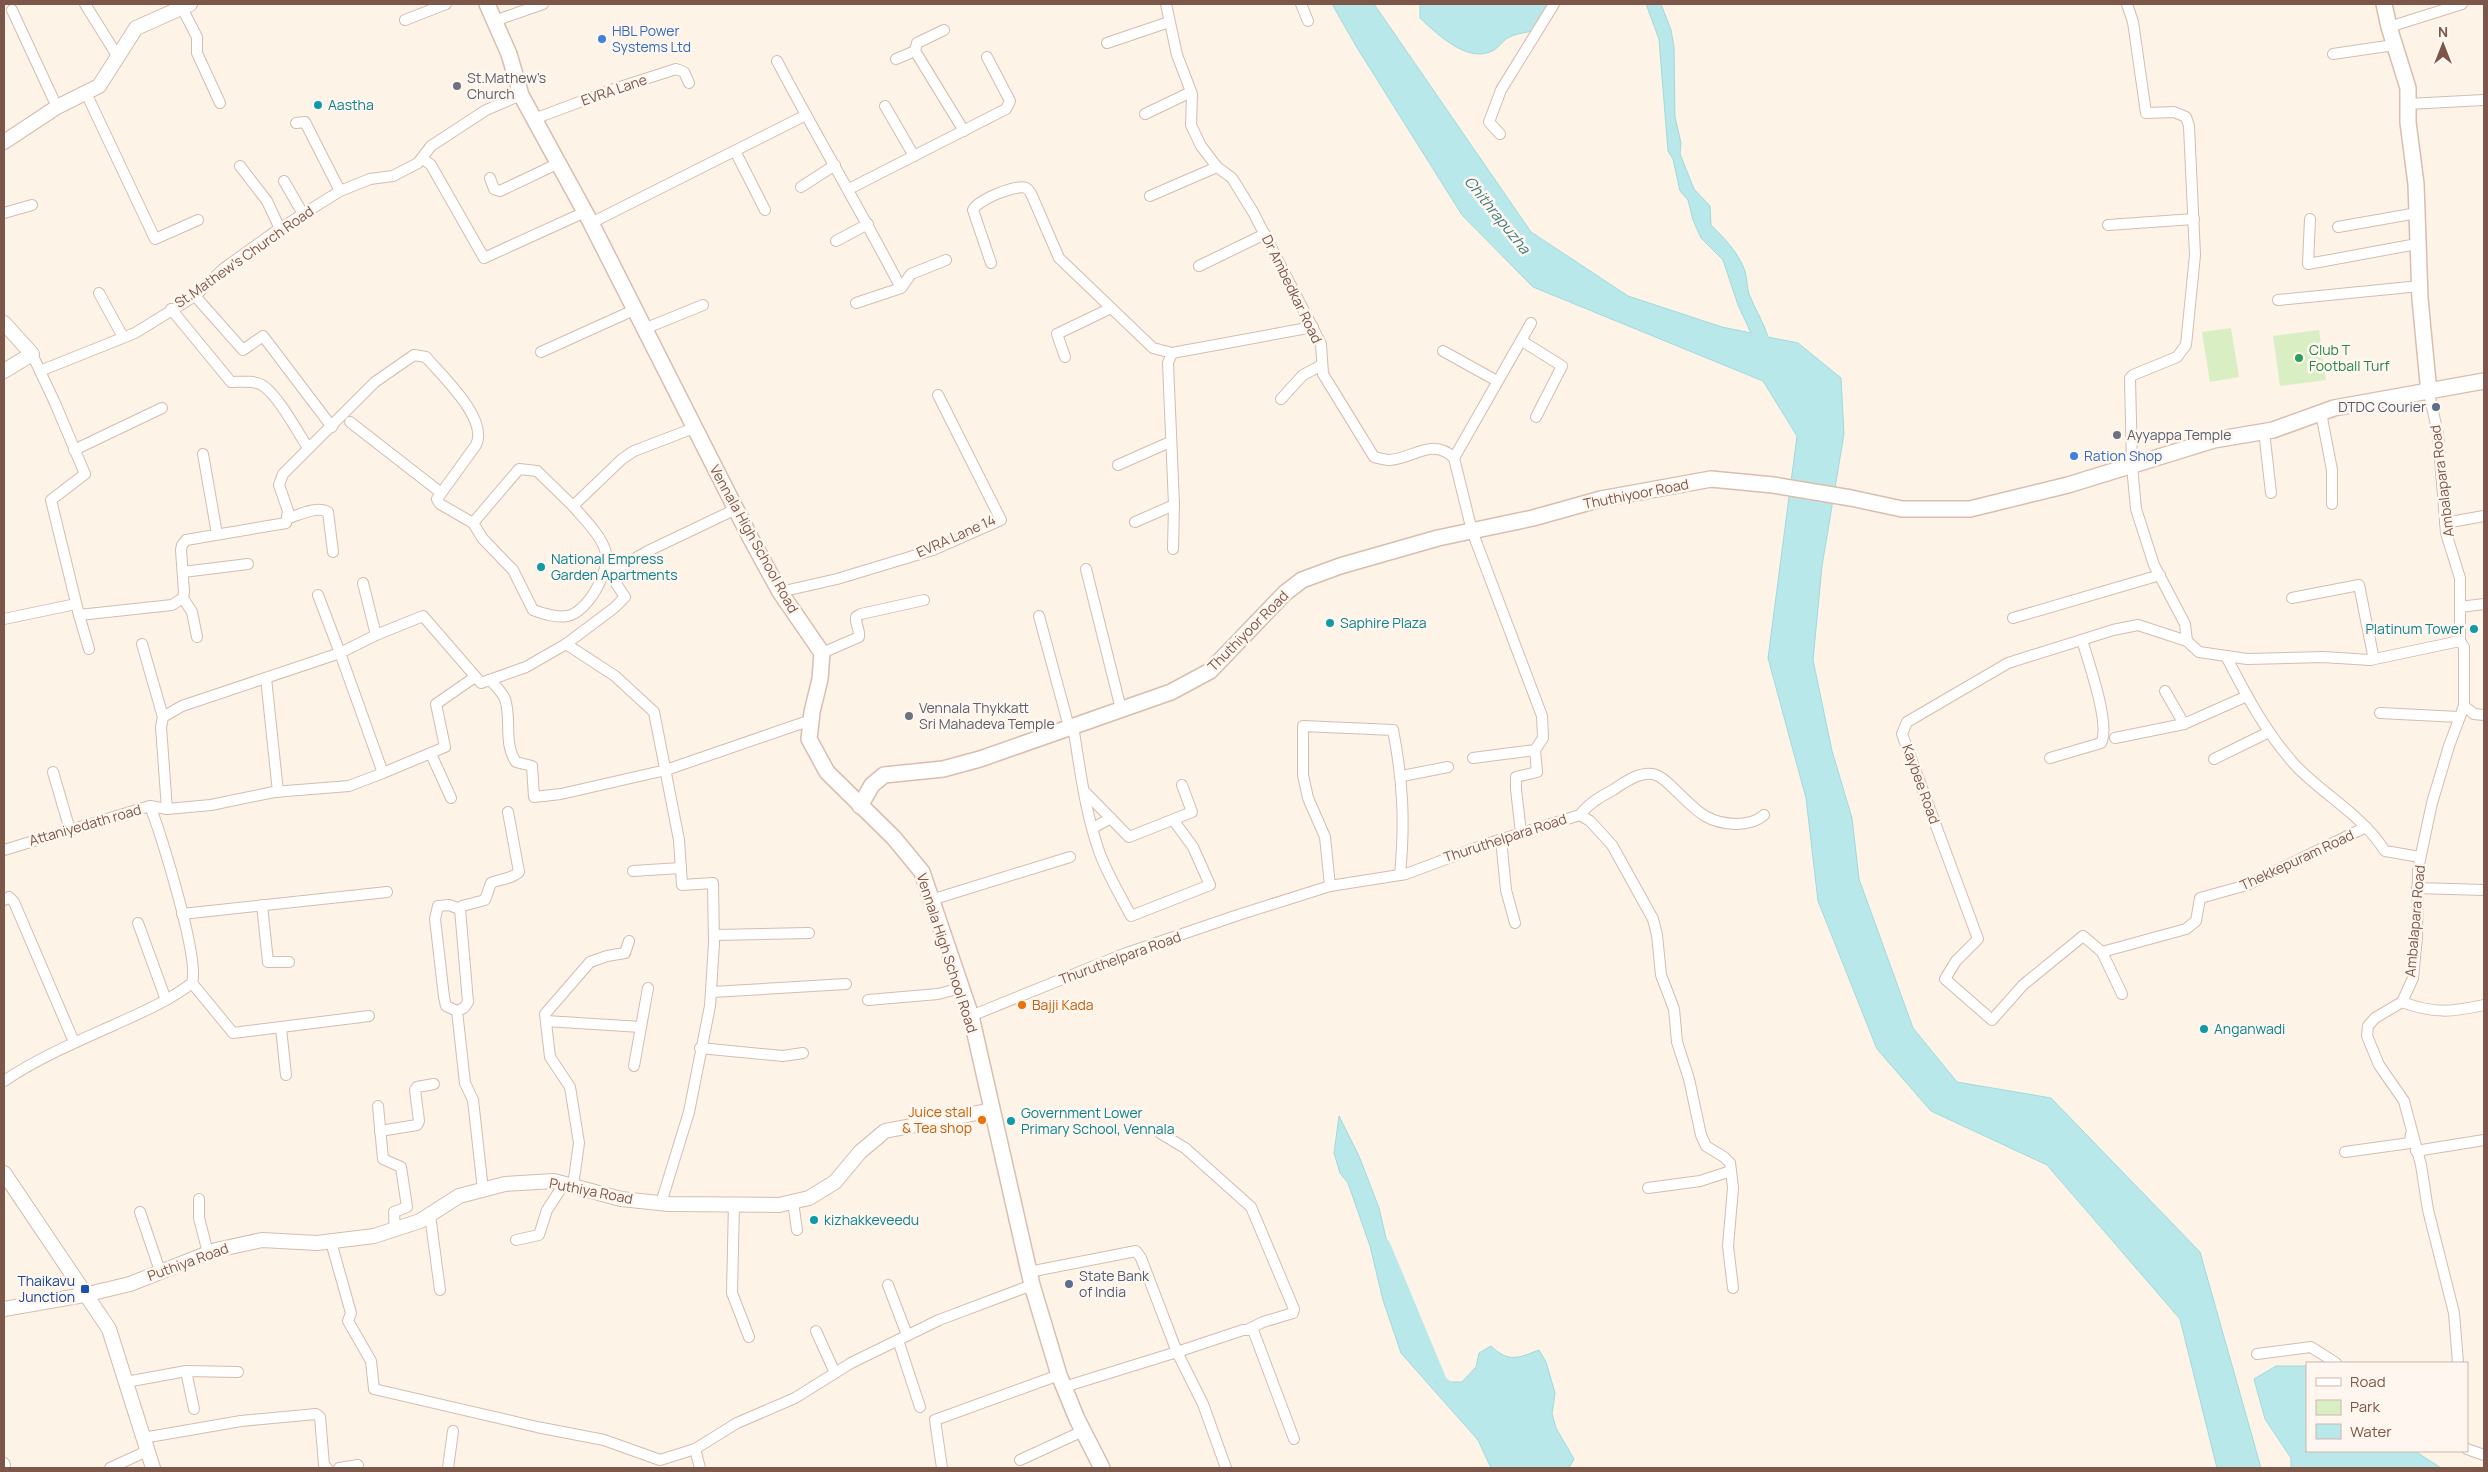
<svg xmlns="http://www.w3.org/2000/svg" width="2488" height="1472" font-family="Manrope,sans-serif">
<rect width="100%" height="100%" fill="#fef3e7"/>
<g fill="#d9eec3">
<polygon points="2231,328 2239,377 2210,382 2202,332"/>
<polygon points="2319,330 2326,380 2280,386 2273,336"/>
</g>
<g fill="#b9e8eb" stroke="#9edade">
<path d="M1332 4H1374L1531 232 1628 296 1722 327 1751 333 1738 305 1723 260 1701 238 1693 220 1688 200 1680 191 1673 159 1668 151 1659 39 1646 4H1661L1671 30 1674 47 1675 117 1681 143 1680 154 1694 189 1710 206 1711 225C1725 239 1738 252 1745 271 1747 279 1747 287 1749 294 1755 309 1763 321 1768 337L1798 343 1841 378 1844 434 1822 566 1813 660 1832 751 1852 818 1859 879 1913 1028 1957 1082 2051 1098 2200 1252 2261 1468H2217L2180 1319 2047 1165 1931 1111 1877 1049 1818 901 1806 798 1768 658 1797 436 1763 381 1533 287 1462 215 1356 46Z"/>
<path d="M1420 4H1548L1532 31C1524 33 1513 34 1506 39 1502 42 1499 47 1494 50 1469 65 1437 34 1420 18Z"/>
<path d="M1339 1116 1359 1156 1379 1208 1391 1260 1402 1292 1436 1375 1437 1383 1444 1387 1451 1382H1462L1476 1367 1479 1353 1491 1346C1509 1363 1518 1358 1539 1350L1546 1362 1555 1393 1552 1414 1556 1428 1574 1459 1569 1468H1491L1478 1440 1401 1353 1383 1300 1370 1246 1348 1183 1340 1173 1334 1153Z"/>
<polygon points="2276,1366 2307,1366 2307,1451 2415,1451 2441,1468 2291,1468 2291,1458 2265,1419 2254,1379"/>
</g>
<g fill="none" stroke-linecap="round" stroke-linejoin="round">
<polyline stroke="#b9e8eb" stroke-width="10" points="1385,1244 1442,1381 1457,1393"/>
<defs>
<g id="minor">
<polyline points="85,4 118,57"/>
<path d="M1166 4 1177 55 1192 94 1191 125 1201 146 1217 167 1232 178 1253 212 1321 344 1323 374 1374 457C1379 458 1385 460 1390 460 1414 458 1433 437 1454 458L1472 531 1542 716 1543 738 1535 750 1473 758"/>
<polyline points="1301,4 1308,21"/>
<polyline points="2127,4 2133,22 2146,113 2174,112 2186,117 2189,126 2195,255 2186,345 2177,357 2133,375 2130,378 2132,466 2136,509 2154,565 2185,624 2187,641 2199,652 2247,659 2323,657 2370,660 2460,641"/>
<polyline points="182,8 197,37 197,53 220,103"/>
<polyline points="12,10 57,107"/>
<polyline points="405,20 446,4"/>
<polyline points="494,21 543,4"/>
<polyline points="2389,27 2462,4"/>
<polyline points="944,30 917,43 915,51 964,131"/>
<polyline points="1107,43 1169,22"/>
<polyline points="2333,54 2394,45"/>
<polyline points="896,59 915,51"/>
<path d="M777 61C817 137 861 211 901 288"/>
<polyline points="86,93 155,239 198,220"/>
<polyline points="2408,104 2484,100"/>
<polyline points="885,106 914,156"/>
<polyline points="1145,114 1191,92"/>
<polyline points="534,119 614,89 676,69 684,72 689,83"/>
<polyline points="296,123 305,122 340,191"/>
<polyline points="1500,134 1489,122 1501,90 1554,4"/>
<polyline points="735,151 765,210"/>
<polyline points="422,158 431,165 484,258 585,212"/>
<polyline points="240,166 267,201 280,229"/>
<polyline points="490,178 494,189 500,191 559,163"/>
<polyline points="284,181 303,214"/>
<polyline points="801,187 835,165"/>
<polyline points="849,189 1006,109 1010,101 987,57"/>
<polyline points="1150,196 1217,167"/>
<polyline points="4,213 32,205"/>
<polyline points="2310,219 2308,264 2417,244"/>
<polyline points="591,223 806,115"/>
<polyline points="2108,225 2194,219"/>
<polyline points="2338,227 2417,213"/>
<polyline points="836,241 868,224"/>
<path d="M991 263 973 210C977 200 1016 184 1026 188 1030 190 1031 194 1033 198L1059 258 1153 348 1172 353 1313 327"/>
<polyline points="1199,266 1265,234"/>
<polyline points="99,293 123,337"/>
<polyline points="195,296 243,350 263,336 332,427"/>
<polyline points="2278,300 2420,286"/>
<polyline points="856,303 901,288 911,274 946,260"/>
<path d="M171 309 231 382C240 382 254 380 262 385 278 395 297 431 308 448"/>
<polyline points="644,329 703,305"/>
<polyline points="1522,341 1562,366 1536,417"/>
<polyline points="1443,351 1497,381"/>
<polyline points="541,352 634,310"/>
<polyline points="32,354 55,403 85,474 51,500 79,615 89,649"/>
<polyline points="1065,357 1057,334 1111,308"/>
<polyline points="40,371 135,333 195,296 223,269 276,231 340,191 370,179 393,176 418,163 431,146 486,110 521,95"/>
<polyline points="2429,393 2438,434 2446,533 2460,578 2460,641 2464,647 2464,706 2449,746 2432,803 2418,869 2417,937 2413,978 2402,1002 2375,1018 2368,1026 2367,1036 2379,1065 2404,1101 2421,1165 2428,1210 2454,1313 2458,1363"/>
<polyline points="1281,399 1303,375 1322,365"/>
<polyline points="2321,413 2332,470 2332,504"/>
<polyline points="350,422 440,492"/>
<polyline points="2264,431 2271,493"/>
<polyline points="74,450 162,408"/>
<polyline points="203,454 217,534"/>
<polyline points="1454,458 1531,323"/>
<polyline points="1118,465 1170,442"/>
<path d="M289 518C301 514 317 506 328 512L333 552"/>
<polyline points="1135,522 1174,505 1168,363 1172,353"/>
<polyline points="473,523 519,469 537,471 573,506 622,459 634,451 694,428"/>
<polyline points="2445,523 2484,516"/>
<polyline points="1173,549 1174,505"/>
<polyline points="1086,569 1121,709"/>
<polyline points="183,572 248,564"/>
<polyline points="363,583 376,635"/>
<polyline points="780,592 837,579 933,550 1001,520 938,395"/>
<polyline points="183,598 192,612 197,637"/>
<polyline points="2292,598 2359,585 2373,655 2370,660"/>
<polyline points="2460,607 2484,604"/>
<path d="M79 615 172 605 183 598 184 592 181 550 182 545 186 540 286 523 288 511 279 485 283 474 375 382 414 355 426 357C442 376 489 419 476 445L437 499 440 504 473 523 483 539 513 570 533 610C544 614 556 618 567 616 587 613 610 572 606 553 602 536 584 519 573 506"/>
<polyline points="1039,616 1069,727"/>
<polyline points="2013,618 2160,575"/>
<polyline points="4,619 76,604"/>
<polyline points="2187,641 2138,625 2113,630 2008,663 1907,722 1902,734 1978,939 1956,961 1945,979 1992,1020 2023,985 2083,936 2102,952 2186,929 2196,921 2200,898 2247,885 2366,827"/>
<polyline points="142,644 163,717"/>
<polyline points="566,644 614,608 625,597 609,573 648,551 736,509"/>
<path d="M822 653 859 637C860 629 855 624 856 617L861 614 924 600"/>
<path d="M2226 656C2246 695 2266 733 2296 766 2324 795 2363 816 2385 851L2420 857"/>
<polyline points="266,678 278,792"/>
<path d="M490 680C495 685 502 692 505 699 512 720 503 743 516 762L532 766 534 797 561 794 666 770 811 720"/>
<polyline points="2165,691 2184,724 2247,696"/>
<polyline points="2464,706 2474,714 2484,715"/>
<polyline points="2380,713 2459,717"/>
<path d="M1073 726C1080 768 1085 813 1100 854 1108 875 1120 895 1131 916L1210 885 1193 847 1174 821"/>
<polyline points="2115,738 2184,724"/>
<polyline points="431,754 451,798"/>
<path d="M2050 758 2101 743C2111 725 2088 661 2082 640"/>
<polyline points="2214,759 2269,732"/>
<polyline points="53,772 70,830"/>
<polyline points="383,773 445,747 436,704 475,677"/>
<polyline points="1402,776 1448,767"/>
<polyline points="1085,792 1129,837 1192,812 1182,785"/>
<polyline points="150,806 167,809 211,805 274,792 349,786 383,773 340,653 376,635 423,616 481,683 526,667 566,644 615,676 654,712 679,840 682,885 713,883 714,944 710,1006 689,1112 661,1203"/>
<polyline points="167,809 161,727 163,717 182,706 340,653 318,595"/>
<path d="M1580 815C1589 803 1600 797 1613 790 1625 782 1641 770 1656 775 1662 777 1667 782 1671 786 1694 807 1703 823 1736 824 1746 824 1756 822 1764 815"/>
<polyline points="1093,828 1111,818"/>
<polyline points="1521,833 1516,789 1516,777 1537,772 1535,750"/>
<polyline points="1501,839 1506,890 1515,923"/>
<path d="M4 850 150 806C161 833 200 960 192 983 169 1001 140 1013 114 1025 76 1042 38 1058 4 1081"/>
<polyline points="633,871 681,868"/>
<path d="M1330 886 1325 837 1308 798 1303 775V726L1393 730C1403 781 1405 823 1400 875"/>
<polyline points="2417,888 2484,890"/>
<polyline points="4,900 9,897 14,902 74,1042"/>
<polyline points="931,900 1070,857"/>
<polyline points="262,905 268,962 289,962"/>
<polyline points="182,914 387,892"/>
<polyline points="138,923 166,1000"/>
<polyline points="714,935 809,933"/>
<polyline points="2102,952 2122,994"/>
<polyline points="192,983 233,1033 369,1016"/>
<polyline points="712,992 846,984"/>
<polyline points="868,1000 938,994 961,988"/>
<path d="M2402 1002C2434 1014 2452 1012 2484 1005"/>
<polyline points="457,1011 446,1006 444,997 435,919 438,906 449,905 460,909"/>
<polyline points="971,1016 1124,954 1238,915 1330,886 1406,874 1486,844 1580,815 1590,821 1612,845 1653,919 1657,935 1661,975 1674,1009 1677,1042 1689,1079 1701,1135 1706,1146 1724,1157 1730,1163 1731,1171 1700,1181 1648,1188"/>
<polyline points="546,1021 641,1027"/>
<polyline points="281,1028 286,1075"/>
<polyline points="700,1048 783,1056 803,1053"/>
<polyline points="634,1066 648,988"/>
<polyline points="378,1106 383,1159 401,1167 407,1207 394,1212 395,1230"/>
<polyline points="380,1131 417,1125 419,1121 415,1090 417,1087 434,1084"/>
<polyline points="1160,1133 1185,1148 1251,1207 1294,1309 1293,1313 1263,1322 1249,1329"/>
<polyline points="2416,1151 2484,1140"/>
<polyline points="2345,1152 2410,1143 2411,1134"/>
<polyline points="1731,1171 1733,1188 1728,1246 1733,1288"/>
<polyline points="573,1186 579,1143 570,1087 550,1057 545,1014 590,962 607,956 625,953 629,941"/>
<path d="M483 1190 473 1100 465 1083 457 1011 464 1008 468 1002 460 909 462 906 485 900 491 883C500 879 512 879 519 872L508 812"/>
<polyline points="199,1199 199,1218 208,1253"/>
<polyline points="793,1202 797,1230"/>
<polyline points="734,1203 732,1293 749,1337"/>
<polyline points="140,1212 160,1271"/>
<polyline points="430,1215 440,1290"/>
<polyline points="516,1240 539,1235 547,1210 564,1184"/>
<polyline points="331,1242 351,1313 348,1321 371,1361 374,1389 537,1427 604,1440 660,1460 695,1449"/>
<polyline points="1029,1272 1136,1251 1141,1258 1177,1352 1243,1330 1253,1330 1294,1439"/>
<polyline points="888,1285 907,1335"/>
<polyline points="816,1331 835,1373"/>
<polyline points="898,1340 920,1407"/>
<polyline points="2257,1354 2311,1347 2336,1363"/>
<polyline points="186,1371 194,1409"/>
<polyline points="126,1382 186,1371 238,1372"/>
<polyline points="1064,1387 1177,1352 1203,1404 1226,1468"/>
<polyline points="143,1438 241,1421 316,1414 320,1417 324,1465 327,1468"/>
<polyline points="2467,1449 2484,1455"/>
<polyline points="1020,1460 1083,1431"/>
<polyline points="4,1463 5,1465"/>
<polyline points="110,1468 147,1451"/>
<polyline points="339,1468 358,1465"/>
<polyline points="448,1468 453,1431"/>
<polyline points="700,1468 695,1449 737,1423 795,1398 851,1363 939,1320 1032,1285"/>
<polyline points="942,1468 935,1420 1059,1375"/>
</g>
<g id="tertiary">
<polyline points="4,142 57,107 99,86 136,28 190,4"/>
<polyline points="4,323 32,354 4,371"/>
<polyline points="4,1173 109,1329 153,1468"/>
<polyline points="4,1309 84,1295 130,1284 216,1250 262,1240 317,1243 374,1236 420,1221 459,1196 505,1184 554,1181 621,1199 669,1204 779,1205 809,1198 835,1182 860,1152 885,1131 992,1110"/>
</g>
<g id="secondary">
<polyline points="487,4 509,54 521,95 591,223 751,539 780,592 822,653 820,679 812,712 809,739 827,772 894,838 922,872 971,1016 1032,1285 1059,1375 1077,1419 1102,1468"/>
<polyline points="2384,4 2389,27 2408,88 2408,122 2416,184 2420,299 2429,393"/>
<polyline points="860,806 872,785 884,775 943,769 980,759 1171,692 1210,671 1285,593 1302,580 1340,566 1438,538 1533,518 1601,499 1711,479 1773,485 1851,498 1902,509 1970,509 2068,485 2214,440 2273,430 2334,408 2484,381"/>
</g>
</defs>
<use href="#minor" stroke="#d5bcae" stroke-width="12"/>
<use href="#tertiary" stroke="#d5bcae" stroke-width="16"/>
<use href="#secondary" stroke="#dabdad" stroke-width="18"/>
<use href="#minor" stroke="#fff" stroke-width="10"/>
<use href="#tertiary" stroke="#fff" stroke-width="14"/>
<use href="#secondary" stroke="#fff" stroke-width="15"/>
</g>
<g fill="#3f7fe0" stroke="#fff7ef" stroke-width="2">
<circle cx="602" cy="39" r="5"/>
<circle cx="2074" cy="456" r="5"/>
</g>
<g fill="#6b7280" stroke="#fff7ef" stroke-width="2">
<circle cx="457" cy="86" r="5"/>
<circle cx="2117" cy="435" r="5"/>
<circle cx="909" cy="716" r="5"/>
</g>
<g fill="#0f9aa8" stroke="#fff7ef" stroke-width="2">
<circle cx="318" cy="105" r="5"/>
<circle cx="541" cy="567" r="5"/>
<circle cx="1330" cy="623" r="5"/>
<circle cx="2474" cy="629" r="5"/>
<circle cx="2204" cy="1029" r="5"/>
<circle cx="1011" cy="1121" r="5"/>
<circle cx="814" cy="1220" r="5"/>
</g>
<circle fill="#2e9e5b" stroke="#fff7ef" stroke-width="2" cx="2299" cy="358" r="5"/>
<g fill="#5c6f8a" stroke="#fff7ef" stroke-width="2">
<circle cx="2436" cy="407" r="5"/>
<circle cx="1069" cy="1284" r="5"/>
</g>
<g fill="#e8710a" stroke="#fff7ef" stroke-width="2">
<circle cx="1022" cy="1005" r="5"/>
<circle cx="982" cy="1120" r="5"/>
</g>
<rect fill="#1a4fb4" stroke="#fff7ef" stroke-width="2" x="80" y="1284" width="10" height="10" rx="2.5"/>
<g text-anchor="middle" stroke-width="5" stroke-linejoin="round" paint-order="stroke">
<g font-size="14" fill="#366cbe" stroke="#fff7ef" text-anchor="start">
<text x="612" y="36">HBL Power<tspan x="612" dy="16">Systems Ltd</tspan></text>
<text x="2084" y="461">Ration Shop</text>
</g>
<g font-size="14" fill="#5b616d" stroke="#fff7ef" text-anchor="start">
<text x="467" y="83">St.Mathew's<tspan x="467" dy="16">Church</tspan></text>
<text x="2127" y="440">Ayyappa Temple</text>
<text x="919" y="713">Vennala Thykkatt<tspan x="919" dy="16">Sri Mahadeva Temple</tspan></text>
</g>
<g font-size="14" fill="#7c5648" stroke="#fff7ef">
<text transform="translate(614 90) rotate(-19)" y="5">EVRA Lane</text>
<text transform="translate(244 257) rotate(-35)" y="5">St.Mathew's Church Road</text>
<text transform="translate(1292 289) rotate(64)" y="5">Dr Ambedkar Road</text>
<text transform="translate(2442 481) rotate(-97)" y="5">Ambalapara Road</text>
<text transform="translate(1636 494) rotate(-11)" y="5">Thuthiyoor Road</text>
<text transform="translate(956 536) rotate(-24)" y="5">EVRA Lane 14</text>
<text transform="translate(754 539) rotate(61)" y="5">Vennala High School Road</text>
<text transform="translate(1248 631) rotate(-45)" y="5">Thuthiyoor Road</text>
<text transform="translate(1921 784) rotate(70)" y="5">Kaybee Road</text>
<text transform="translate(85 825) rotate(-16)" y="5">Attaniyedath road</text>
<text transform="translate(1505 838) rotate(-18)" y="5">Thuruthelpara Road</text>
<text transform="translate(2297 860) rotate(-25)" y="5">Thekkepuram Road</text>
<text transform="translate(2415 921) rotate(-85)" y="5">Ambalapara Road</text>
<text transform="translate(947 953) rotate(72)" y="5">Vennala High School Road</text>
<text transform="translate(1120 958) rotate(-20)" y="5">Thuruthelpara Road</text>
<text transform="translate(591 1191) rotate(11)" y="5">Puthiya Road</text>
<text transform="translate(188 1262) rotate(-20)" y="5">Puthiya Road</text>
</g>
<g font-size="14" fill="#0d838f" stroke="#fff7ef" text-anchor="start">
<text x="328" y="110">Aastha</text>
<text x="551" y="564">National Empress<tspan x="551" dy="16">Garden Apartments</tspan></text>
<text x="1340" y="628">Saphire Plaza</text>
<text x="2464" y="634" text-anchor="end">Platinum Tower</text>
<text x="2214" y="1034">Anganwadi</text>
<text x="1021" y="1118">Government Lower<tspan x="1021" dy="16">Primary School, Vennala</tspan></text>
<text x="824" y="1225">kizhakkeveedu</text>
</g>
<g font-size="14" fill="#27864d" stroke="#fff7ef" text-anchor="start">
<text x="2309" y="355">Club T<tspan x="2309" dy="16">Football Turf</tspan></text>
</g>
<g font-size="14" fill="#4e5e75" stroke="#fff7ef" text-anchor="end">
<text x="2426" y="412">DTDC Courier</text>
<text x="1079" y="1281" text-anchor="start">State Bank<tspan x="1079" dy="16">of India</tspan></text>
</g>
<g font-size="14" fill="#c56008" stroke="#fff7ef" text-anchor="start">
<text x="1032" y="1010">Bajji Kada</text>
<text x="972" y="1117" text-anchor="end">Juice stall<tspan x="972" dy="16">&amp; Tea shop</tspan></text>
</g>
<g font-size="14" fill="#164399" stroke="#fff7ef" text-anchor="end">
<text x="75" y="1286">Thaikavu<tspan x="75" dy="16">Junction</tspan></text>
</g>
<g font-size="15" font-style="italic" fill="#3a7c82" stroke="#fff7ef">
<text transform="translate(1497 215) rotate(51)" y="5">Chithrapuzha</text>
</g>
</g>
<rect width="2488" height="1472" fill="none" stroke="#7c5648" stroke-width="10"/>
<rect x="2306" y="1362" width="162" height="90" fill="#fff7ef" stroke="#cbb7ac"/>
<rect x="2316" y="1378" width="25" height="8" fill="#ffffff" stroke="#cbb7ac"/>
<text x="2350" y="1387" font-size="15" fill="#7c5648">Road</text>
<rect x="2316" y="1400" width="25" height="15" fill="#d9eec3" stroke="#cbb7ac"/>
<text x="2350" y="1412" font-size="15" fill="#7c5648">Park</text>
<rect x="2316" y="1424" width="25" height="15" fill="#b9e8eb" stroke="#cbb7ac"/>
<text x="2350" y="1437" font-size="15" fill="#7c5648">Water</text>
<g transform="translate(2443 45)" stroke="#fff7ef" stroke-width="4" paint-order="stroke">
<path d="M0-4L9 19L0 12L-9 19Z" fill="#7c5648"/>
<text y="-8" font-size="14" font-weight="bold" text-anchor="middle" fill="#7c5648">N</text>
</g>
</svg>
